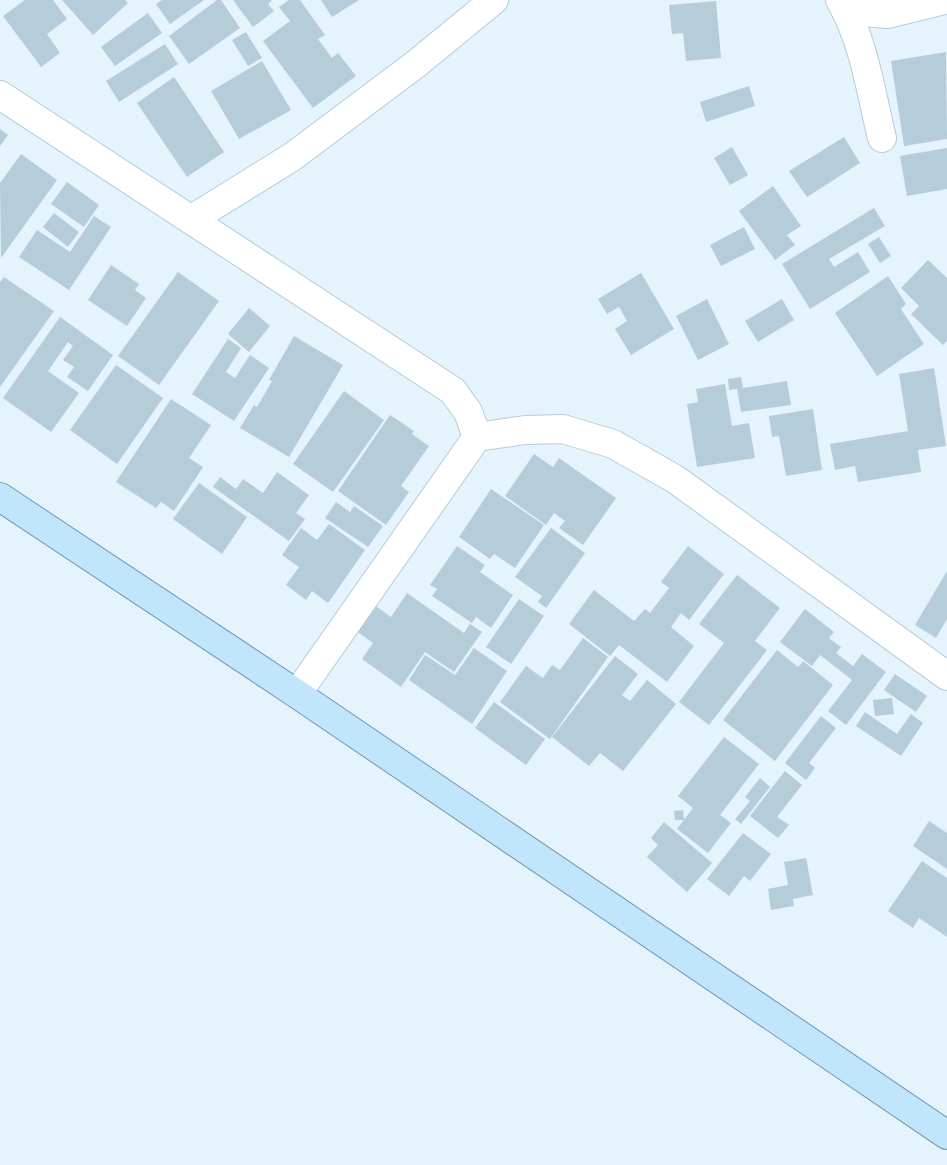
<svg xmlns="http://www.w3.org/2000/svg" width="947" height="1165" font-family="Cabin,sans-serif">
<rect width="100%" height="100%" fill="#e4f3fc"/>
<g fill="#b5cddb">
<polygon points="25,0 53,0 67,19 47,34 60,53 41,67 3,16"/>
<polygon points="62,0 125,0 128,3 93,35"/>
<polygon points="162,0 204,0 170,24 156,4"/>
<polygon points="217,0 221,0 240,28 189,64 169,36"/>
<polygon points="233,0 272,0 268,4 274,11 253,27"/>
<polygon points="289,0 300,0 325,35 318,39 332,58 338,53 356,76 313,108 263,41 290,21 279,7"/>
<polygon points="321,0 359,0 332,17"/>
<polygon points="716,1 721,58 686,61 683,33 672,34 669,5"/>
<polygon points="148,13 162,33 115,66 101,47"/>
<polygon points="246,32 262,58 248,66 232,40"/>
<polygon points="165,44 178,64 119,102 106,81"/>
<polygon points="946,52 947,139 904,146 891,61"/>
<polygon points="262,61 291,110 239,139 211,91"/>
<polygon points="174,77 224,152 187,177 137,103"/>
<polygon points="749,86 755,106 706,122 700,102"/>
<polygon points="0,129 8,135 0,146"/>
<polygon points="844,137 860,163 807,197 789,171"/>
<polygon points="732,147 748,175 730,185 714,158"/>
<polygon points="947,148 947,189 907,196 900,156"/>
<polygon points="21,154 57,180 1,258 0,183"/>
<polygon points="67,182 99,205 84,227 51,204"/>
<polygon points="773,186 801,226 787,235 795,245 775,260 739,211"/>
<polygon points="874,208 885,226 829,259 834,267 858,252 870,272 810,309 782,264"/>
<polygon points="54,213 79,232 68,247 43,227"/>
<polygon points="94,216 111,227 69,290 19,257 37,230 70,252"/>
<polygon points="744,227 755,249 721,266 710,245"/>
<polygon points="879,237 891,256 880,263 868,244"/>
<polygon points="928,260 947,278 947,341 943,345 911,314 919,306 901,288"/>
<polygon points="111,265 139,284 135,290 146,298 127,326 88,300"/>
<polygon points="178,272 219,301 159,385 118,356"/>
<polygon points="641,273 674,329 631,355 615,329 627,321 619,307 607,314 598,299"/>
<polygon points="888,276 906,304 901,309 924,344 877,376 835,313"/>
<polygon points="4,277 54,311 0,387 0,282"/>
<polygon points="707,299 729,344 698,360 676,316"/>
<polygon points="782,299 794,320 758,342 745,321"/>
<polygon points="249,308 270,326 249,352 228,334"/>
<polygon points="60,317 113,355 88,391 67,377 74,367 63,360 73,346 68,342 48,371 79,393 51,432 3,398"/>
<polygon points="294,336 343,365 289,457 240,428 254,405 257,407 272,381 269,380"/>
<polygon points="228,339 241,348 226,372 235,378 250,355 269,368 234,421 192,394"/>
<polygon points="116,365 163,398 117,464 70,430"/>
<polygon points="934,368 946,446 918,450 921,472 858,482 855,466 835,470 830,444 908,431 899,374"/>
<polygon points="741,377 743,388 787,381 791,405 741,412 737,389 729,390 728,379"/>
<polygon points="725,384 732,426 749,423 755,458 697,467 687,404 698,402 696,389"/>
<polygon points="344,391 384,420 333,492 293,464"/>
<polygon points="171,399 211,425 189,458 203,467 174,511 161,502 156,508 116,482"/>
<polygon points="813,409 822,470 786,476 779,436 772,437 769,416"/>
<polygon points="390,415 414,431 412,434 429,446 401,486 409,492 386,525 338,491"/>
<polygon points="534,454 553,467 559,458 616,498 583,545 559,528 565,521 554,513 546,525 505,496"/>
<polygon points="277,472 309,495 296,513 305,519 289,541 213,487 220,477 236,489 243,479 263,493"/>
<polygon points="199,483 247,517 222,554 173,519"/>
<polygon points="491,489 544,525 515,568 494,554 490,559 459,537"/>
<polygon points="336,502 350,512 354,506 383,526 368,547 325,518"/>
<polygon points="329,524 365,550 328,603 312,591 306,600 286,585 299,567 282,555 301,528 317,540"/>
<polygon points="551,528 585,553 546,608 538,602 542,596 515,577"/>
<polygon points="457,546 485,565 480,572 513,595 491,628 476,617 472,623 432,596 437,589 430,585"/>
<polygon points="688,546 724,574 689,620 681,613 671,627 694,646 667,682 619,645 610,656 569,624 594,590 634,621 645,609 650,613 669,588 661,582"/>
<polygon points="947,571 947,619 936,638 915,625"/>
<polygon points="737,575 780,608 755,641 767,650 709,725 679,702 724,643 699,624"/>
<polygon points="407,593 464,633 470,624 482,632 454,672 425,652 401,687 362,659 373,643 355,630 373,604 391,617"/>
<polygon points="519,599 544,616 511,664 486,647"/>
<polygon points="805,609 834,632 829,638 841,647 836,653 853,666 862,654 886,672 846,725 828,711 852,680 820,655 812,666 780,642"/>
<polygon points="583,638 608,657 550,739 500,702 526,666 543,678 552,665 560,670"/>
<polygon points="474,648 507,671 472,724 409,680 425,655 455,675"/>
<polygon points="777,650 798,667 803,661 833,685 775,761 723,720"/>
<polygon points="615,656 638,674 622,695 630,701 647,680 676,704 623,771 600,753 589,766 552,737"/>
<polygon points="895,674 927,696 916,712 884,690"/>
<polygon points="892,698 894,714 875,716 873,700"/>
<polygon points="494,702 545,739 526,765 475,728"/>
<polygon points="865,712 897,734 911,714 923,723 901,756 856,726"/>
<polygon points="821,716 836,728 809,763 815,768 806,780 785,763"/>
<polygon points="724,737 759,764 720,815 731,823 708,853 677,829 693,808 678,796"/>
<polygon points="785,771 802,785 777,817 789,825 778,838 750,816"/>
<polygon points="760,778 770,787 741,824 735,819 750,801 745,797"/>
<polygon points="683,810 684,820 675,820 674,811"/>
<polygon points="929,821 947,833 947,869 913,846"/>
<polygon points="664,822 712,863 687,892 647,857 658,845 651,838"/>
<polygon points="743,833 771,854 750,881 744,876 729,896 707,879"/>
<polygon points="806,858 813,895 793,899 794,906 771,910 768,889 788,885 784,862"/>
<polygon points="922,861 947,878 947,937 919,918 913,928 888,911"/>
</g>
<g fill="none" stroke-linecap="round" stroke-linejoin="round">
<defs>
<g id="minor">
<path d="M840 0C864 41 871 93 882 138"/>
<polyline points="846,11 888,14 944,0"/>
<polyline points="0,95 453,391 468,412 477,437 297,694"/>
<polyline points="192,219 292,157 416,64 494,0"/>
<polyline points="477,437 525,430 563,429 613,444 675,479 947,676"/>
</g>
<polyline id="major" points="0,497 297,694 947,1135"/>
</defs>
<use href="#minor" stroke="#b4ccda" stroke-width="30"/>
<use href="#major" stroke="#6e98b0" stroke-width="30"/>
<use href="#minor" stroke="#fff" stroke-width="28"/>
<use href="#major" stroke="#c1e5fa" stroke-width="28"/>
</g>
</svg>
